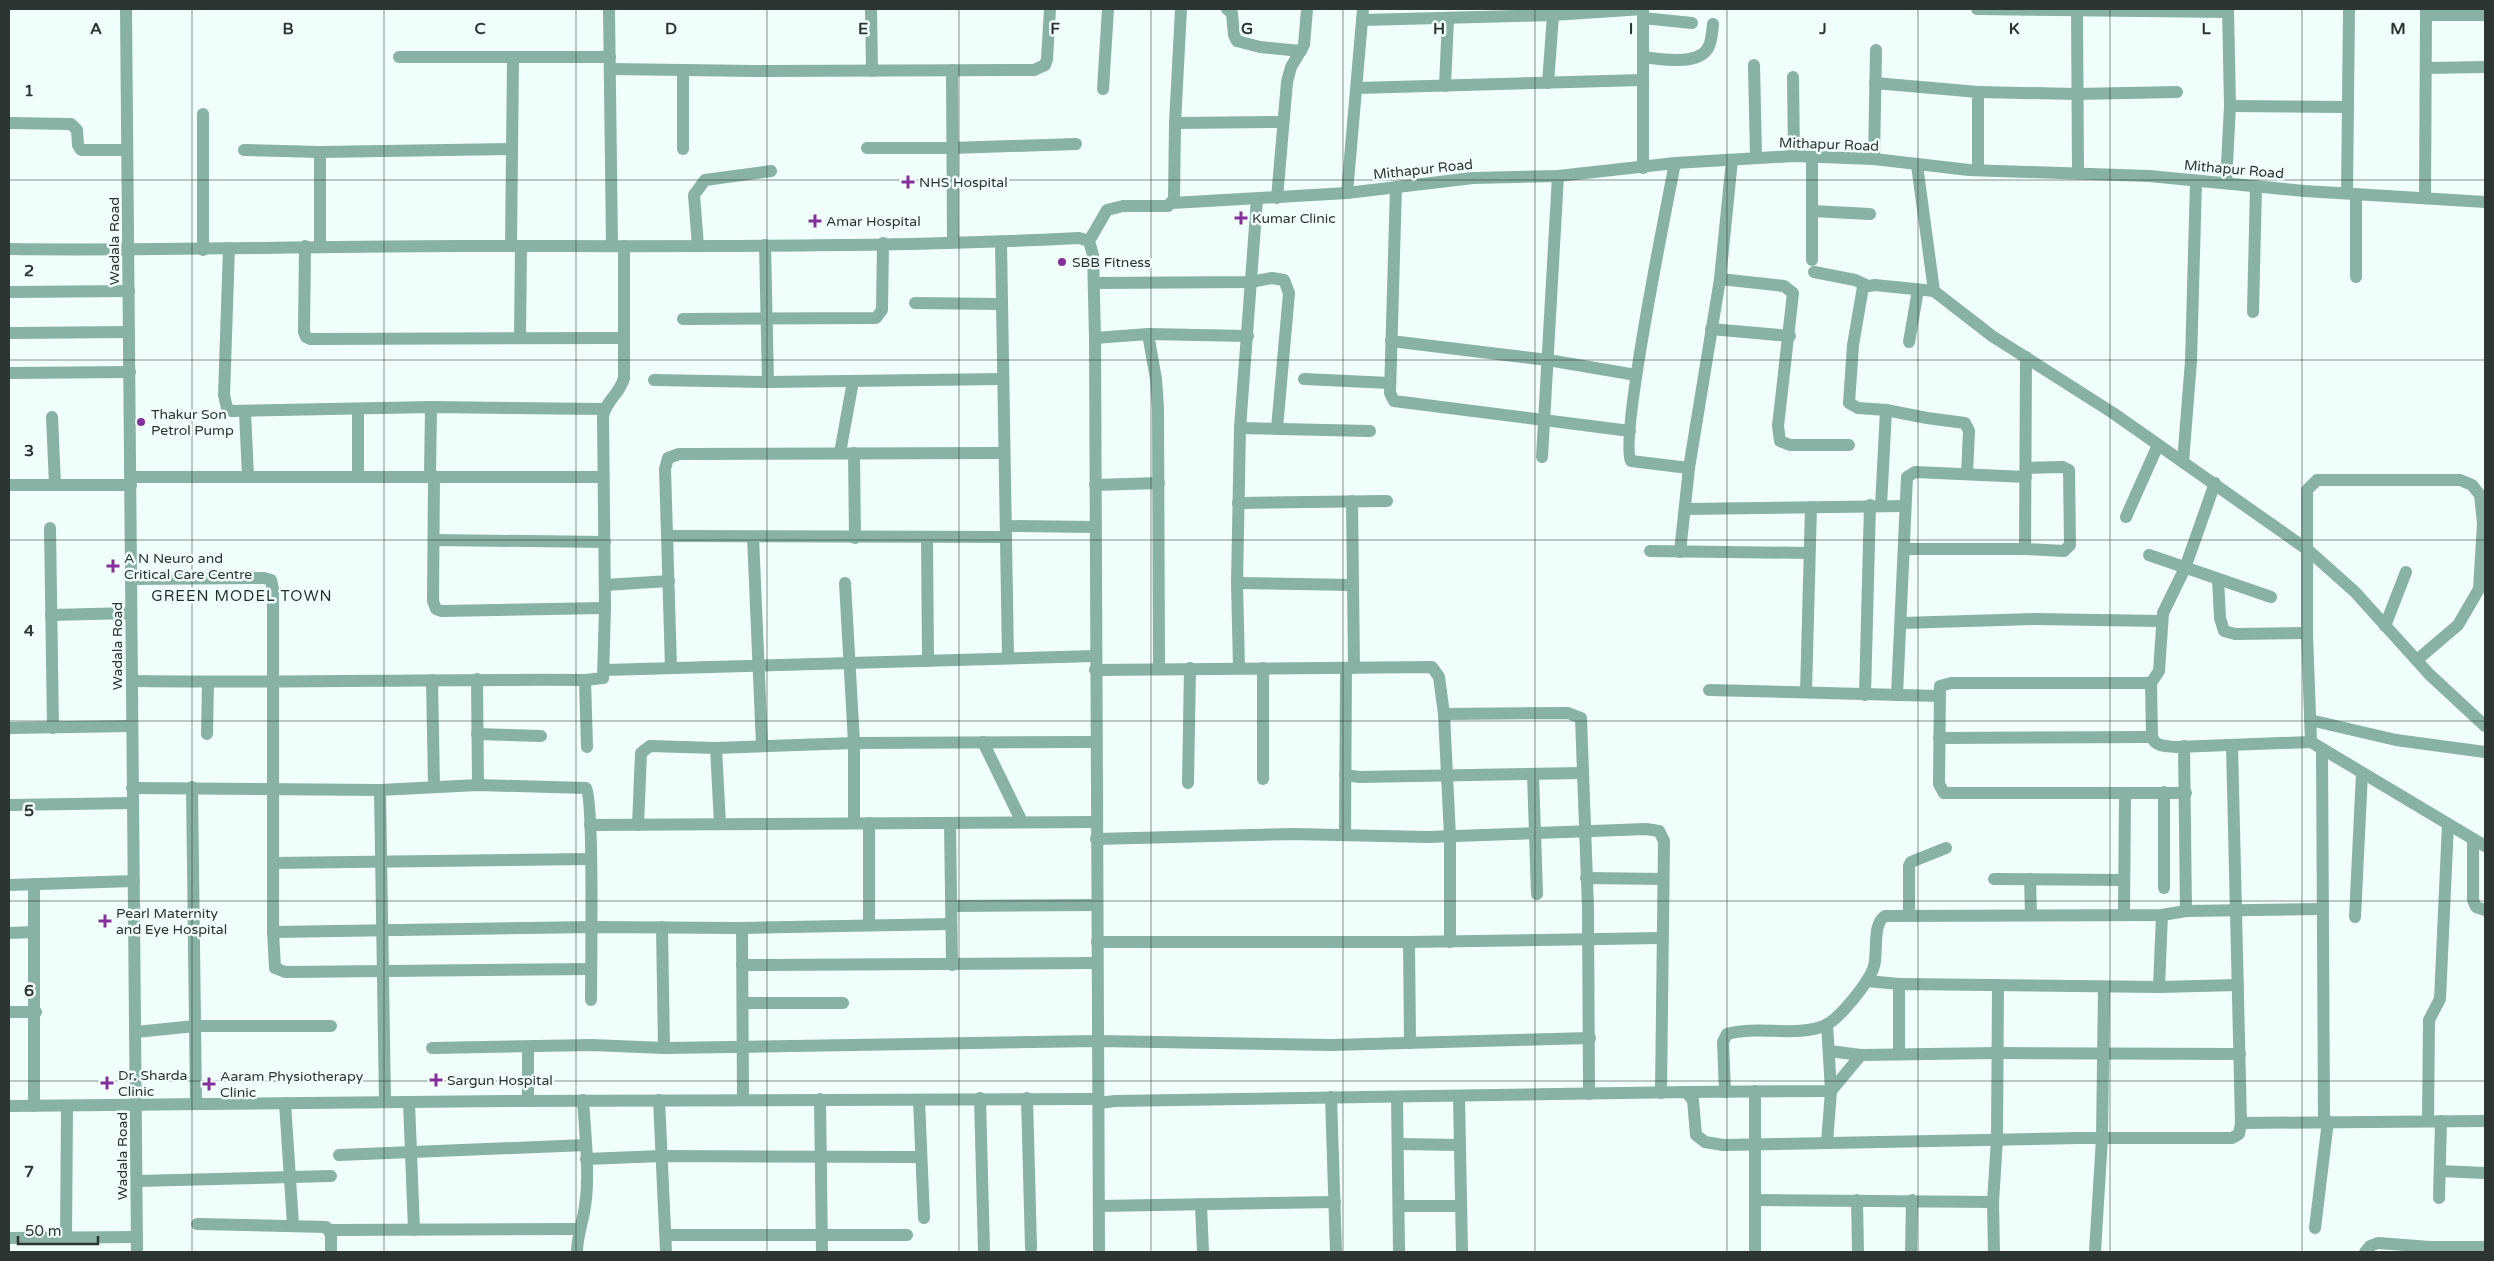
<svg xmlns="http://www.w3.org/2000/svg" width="2494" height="1261" font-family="'Varela Round',sans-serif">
<rect width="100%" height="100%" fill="#f1fffa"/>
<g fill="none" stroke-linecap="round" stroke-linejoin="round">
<g stroke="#88b2a3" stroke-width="12">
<polyline points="126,9 137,1252"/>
<polyline points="609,9 612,246"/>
<polyline points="871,9 872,71"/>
<polyline points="1227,9 1232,13 1234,35 1237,41 1260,47 1301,51"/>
<polyline points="1643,9 1643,168"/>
<polyline points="1977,9 2228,12"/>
<polyline points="2077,11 2078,173"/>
<polyline points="2426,15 2485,15"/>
<polyline points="1643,18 1692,23"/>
<polyline points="1362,20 1553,15 1643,9"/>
<polyline points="399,57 610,57"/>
<path d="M1643 57C1660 59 1698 66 1708 48 1712 41 1712 32 1713 24"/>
<polyline points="1754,65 1756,158"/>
<polyline points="2426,68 2485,67"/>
<polyline points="610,69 756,71 1034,70 1045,65 1047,59 1050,9"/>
<polyline points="683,70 683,149"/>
<polyline points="952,70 953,242"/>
<polyline points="1793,77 1794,156"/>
<polyline points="1548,83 1553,15"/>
<polyline points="1875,83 1978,92 1978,170"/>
<polyline points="1445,86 1448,18"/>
<polyline points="1357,88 1643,80"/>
<polyline points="1103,89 1108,9"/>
<polyline points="1978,92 2076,94 2177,92"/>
<polyline points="2230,106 2348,107"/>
<polyline points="203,114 203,250"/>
<polyline points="9,123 71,124 77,130 78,145 81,150 127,150"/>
<polyline points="1175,123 1283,122"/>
<polyline points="867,148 952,148 1076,144"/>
<polyline points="244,150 320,152 511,149"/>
<polyline points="320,152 320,246"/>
<polyline points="1812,157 1812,260"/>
<polyline points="1874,159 1876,50"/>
<path d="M1675 163C1667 204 1619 441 1631 461L1689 468"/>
<polyline points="1917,165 1934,291 1992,336 2113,413 2308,550 2355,592 2429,674 2485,726"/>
<polyline points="2226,183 2230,106 2228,9"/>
<polyline points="1396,187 1390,393 1394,401 1630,431"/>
<polyline points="1347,193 1363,9"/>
<polyline points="2347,193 2349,9"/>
<polyline points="1277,198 1287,82 1291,67 1304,45 1307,9"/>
<polyline points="2425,198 2426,9"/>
<polyline points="1172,203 1347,193 1473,178 1558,176 1675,163 1794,156 1874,159 1969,170 2149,176 2305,191 2485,202"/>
<polyline points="1812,211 1870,214"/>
<polyline points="1001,242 1008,658"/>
<polyline points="765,245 768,382"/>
<polyline points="305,246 304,332 306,337 310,339 624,338"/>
<polyline points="511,246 513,58"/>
<polyline points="698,246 694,195 705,180 771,171"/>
<polyline points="229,248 224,395 227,408 232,411 431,407 604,409"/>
<path d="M9 249C161 251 313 246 466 246 670 246 875 248 1079 238L1089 241"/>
<polyline points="1814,272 1855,280 1866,285"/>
<polyline points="2356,277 2356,194"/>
<polyline points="1720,279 1784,286 1793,293 1778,426 1780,441 1790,445 1849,445"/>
<polyline points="1094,283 1251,282 1272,278 1284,280 1289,293 1277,428"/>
<polyline points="1934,291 1875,285 1863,287 1853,345 1849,403 1858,408 1886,410 1927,418 1965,423 1969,431 1967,474"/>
<polyline points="9,292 129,291"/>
<polyline points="915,303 1002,304"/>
<polyline points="2253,312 2256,186"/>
<polyline points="683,319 876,318 882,310 883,243"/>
<polyline points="1711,329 1790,336"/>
<polyline points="9,333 129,332"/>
<polyline points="1148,334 1156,379 1158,408 1159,669"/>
<polyline points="520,338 521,246"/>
<polyline points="1095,338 1148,334 1248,336"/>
<polyline points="1391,341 1548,360 1636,375"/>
<polyline points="1909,342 1918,290"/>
<polyline points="9,373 130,372"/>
<polyline points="1304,379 1390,383"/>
<polyline points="654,380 768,382 1003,379"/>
<polyline points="245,412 248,477"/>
<polyline points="52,417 55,485"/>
<polyline points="1240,428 1370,431"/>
<polyline points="840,453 853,381"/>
<polyline points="854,453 855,538"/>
<polyline points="1542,457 1558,176"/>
<polyline points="2183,462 2191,361 2196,181"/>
<polyline points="358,476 358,409"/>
<polyline points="430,476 431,407"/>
<polyline points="434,476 433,601 436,609 441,611 605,608"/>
<polyline points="131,477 603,477"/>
<polyline points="9,485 131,485"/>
<polyline points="1095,485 1159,483"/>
<polyline points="1352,501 1354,668"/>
<polyline points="1238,503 1387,501"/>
<polyline points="1881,506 1886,410"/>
<polyline points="1685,509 1905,506"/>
<polyline points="2126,517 2158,445"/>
<polyline points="1006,526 1095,527"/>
<polyline points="50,528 53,728"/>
<polyline points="668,536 1006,537"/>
<polyline points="753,537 762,746"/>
<polyline points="927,538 928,661"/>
<polyline points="434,540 605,542"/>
<polyline points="1904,549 2025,549 2026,357"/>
<polyline points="2025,549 2064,551 2070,545 2069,470 2063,467 2027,468"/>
<polyline points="1650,551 1809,553"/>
<polyline points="1680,552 1689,468 1720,279 1732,160"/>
<polyline points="2149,555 2271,597"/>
<polyline points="131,579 264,578 271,580 273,589 273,932 275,968 285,972 591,969"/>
<polyline points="2218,579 2220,618 2224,631 2235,634 2307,633"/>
<polyline points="845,583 854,743 854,823"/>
<polyline points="1237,583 1352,585"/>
<polyline points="605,585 669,581"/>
<polyline points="51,615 131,613"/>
<polyline points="1901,623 2035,619 2161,621"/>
<polyline points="2385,626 2406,572"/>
<polyline points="2417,660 2458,625 2479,589 2483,523 2480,495 2472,485 2460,480 2317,480 2307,490 2307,633 2311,742 2485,846"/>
<polyline points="671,667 665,469 668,458 679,454 1004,453"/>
<polyline points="1239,668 1237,583 1240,428 1257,199"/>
<polyline points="605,670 1095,656"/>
<polyline points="1095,670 1432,667 1439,677 1444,714 1450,836 1450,942"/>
<polyline points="477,679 478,785"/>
<polyline points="432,680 434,786"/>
<polyline points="585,680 587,747"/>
<path d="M132 681C283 683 434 679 585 680L603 678 605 608 603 417C605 401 620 394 624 378V246"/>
<polyline points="2151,683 2159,671 2163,613 2185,568 2215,483"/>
<polyline points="1709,690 1939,696"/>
<polyline points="1806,692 1811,507"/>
<polyline points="1865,695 1870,505"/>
<polyline points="1897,695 1907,477 1915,472 2026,477"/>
<polyline points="1444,714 1568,713 1581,718 1588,908 1589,1094"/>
<polyline points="2310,720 2396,740 2485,752"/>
<polyline points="9,728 132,726"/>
<polyline points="207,734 208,682"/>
<polyline points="477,734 541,736"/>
<polyline points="1939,738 2152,737"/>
<polyline points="983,742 1022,822"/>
<polyline points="2184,746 2186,911"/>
<polyline points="716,748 720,824"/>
<polyline points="2322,750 2324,1121"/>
<polyline points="1533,774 1537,894"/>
<polyline points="1345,775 1359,777 1583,773"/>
<polyline points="1263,779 1263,668"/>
<polyline points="1188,783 1190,668"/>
<polyline points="192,787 196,1103"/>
<path d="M132 788 380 790 478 785 586 788C594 799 591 973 591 1000"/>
<polyline points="380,790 385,1102"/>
<polyline points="2164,792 2164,888"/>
<path d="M2186 793H1944L1939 784 1940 686 1951 683H2151L2152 737C2155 747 2167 746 2176 747L2311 742"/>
<polyline points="9,805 133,803"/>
<polyline points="869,823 869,925"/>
<polyline points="950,823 952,965"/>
<polyline points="590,825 1096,822"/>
<polyline points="638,825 641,753 650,746 716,748 854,743 1096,742"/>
<polyline points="1345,835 1346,668"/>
<polyline points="1096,839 1293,834 1428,837 1646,829 1659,831 1664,841 1661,1093"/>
<polyline points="2473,839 2473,900 2476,907 2485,910"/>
<polyline points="273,863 590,859"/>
<polyline points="1586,878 1663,879"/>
<polyline points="1994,879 2124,880"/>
<polyline points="2030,879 2031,914"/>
<polyline points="34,884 34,1106"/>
<polyline points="9,885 134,881"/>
<polyline points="951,906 1097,905"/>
<polyline points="1909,915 1909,866 1911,862 1946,848"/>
<polyline points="2124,915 2125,793"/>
<polyline points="2355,917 2362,773"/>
<polyline points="662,927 664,1048"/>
<polyline points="742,928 743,1100"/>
<polyline points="273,932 591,927 742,928 951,924"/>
<polyline points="9,933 34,932"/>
<polyline points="1097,942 1409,942 1661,938"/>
<polyline points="1409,942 1410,1043"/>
<polyline points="742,965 1097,963"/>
<polyline points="1867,981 1899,984"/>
<polyline points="2159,987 2162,915"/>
<polyline points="743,1003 843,1003"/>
<polyline points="9,1012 36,1012"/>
<polyline points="136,1032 195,1026 331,1026"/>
<polyline points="432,1048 592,1045 664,1048 1098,1041 1332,1045 1590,1038"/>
<polyline points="1829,1051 1861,1055"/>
<polyline points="1899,1054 1899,984 2159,987 2238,985"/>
<polyline points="1755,1091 1755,1252"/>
<polyline points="1686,1092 1831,1091 1861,1055 1996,1053 2240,1054"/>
<path d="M1725 1092 1723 1042 1727 1034C1757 1025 1797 1038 1826 1025 1840 1018 1870 981 1874 966 1878 952 1872 924 1885 916L2162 915 2186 911 2323 909"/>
<polyline points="1459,1096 1462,1252"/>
<polyline points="1331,1097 1336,1252"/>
<polyline points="1397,1097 1399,1252"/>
<polyline points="980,1098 984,1252"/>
<polyline points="1027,1098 1031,1248"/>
<polyline points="820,1099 822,1252"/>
<polyline points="659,1100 666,1252"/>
<polyline points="919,1100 924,1218"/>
<polyline points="528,1101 528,1047"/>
<polyline points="409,1102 414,1230"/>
<polyline points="285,1103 293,1225"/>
<polyline points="1099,1103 1115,1101 1686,1092 1693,1100 1696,1135 1705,1142 1723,1145 2079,1138 2232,1138 2239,1134 2241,1123 2232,745"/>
<polyline points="9,1106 507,1101 1099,1099"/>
<polyline points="2428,1121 2429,1020 2440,999 2448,824"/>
<polyline points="2241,1123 2485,1121"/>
<polyline points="1827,1142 1831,1091 1827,1024"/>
<polyline points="1398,1144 1459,1145"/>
<polyline points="339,1155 586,1145"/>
<polyline points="586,1159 662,1156 921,1157"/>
<polyline points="2440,1171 2485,1173"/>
<polyline points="137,1181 331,1176"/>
<polyline points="2439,1198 2441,1121"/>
<polyline points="1755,1200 1993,1202"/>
<polyline points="1857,1200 1858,1252"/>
<polyline points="1201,1205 1203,1252"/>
<polyline points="1099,1206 1335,1202"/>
<polyline points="1399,1206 1460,1206"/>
<polyline points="197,1224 326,1227 331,1234 331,1252"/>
<polyline points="2315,1228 2328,1121"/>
<polyline points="330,1230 579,1229"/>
<polyline points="666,1235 907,1235"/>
<polyline points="9,1238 137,1237"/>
<polyline points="66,1238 67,1106"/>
<path d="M577 1252C577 1236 583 1222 585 1206 590 1176 585 1131 583 1100"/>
<polyline points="1099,1252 1095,338 1093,255 1089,241 1107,210 1123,206 1168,206 1174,199 1175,123 1181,9"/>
<polyline points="1911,1252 1912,1200"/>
<polyline points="1994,1252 1993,1202 1997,1139 1998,985"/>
<polyline points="2095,1252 2102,1138 2104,987"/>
<polyline points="2365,1252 2370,1246 2378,1243 2430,1247 2485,1247"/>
</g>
</g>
<path fill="none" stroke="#2c3531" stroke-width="1" stroke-opacity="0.55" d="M192 9V1252M384 9V1252M576 9V1252M767 9V1252M959 9V1252M1151 9V1252M1343 9V1252M1535 9V1252M1727 9V1252M1918 9V1252M2110 9V1252M2302 9V1252M9 180H2485M9 360H2485M9 540H2485M9 721H2485M9 901H2485M9 1081H2485"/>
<g fill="#842f9d" stroke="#f1fffa" stroke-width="2">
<path d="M905.5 174.5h5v5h5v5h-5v5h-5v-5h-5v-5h5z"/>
<path d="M1238.5 210.5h5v5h5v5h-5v5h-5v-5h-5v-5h5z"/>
<path d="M812.5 213.5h5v5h5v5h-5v5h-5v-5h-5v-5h5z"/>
<circle cx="1062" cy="262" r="5"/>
<circle cx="141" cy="422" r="5"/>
<path d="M110.5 558.5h5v5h5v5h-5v5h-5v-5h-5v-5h5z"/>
<path d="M102.5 913.5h5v5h5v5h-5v5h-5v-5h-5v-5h5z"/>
<path d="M433.5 1072.5h5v5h5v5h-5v5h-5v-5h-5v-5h5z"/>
<path d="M104.5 1075.5h5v5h5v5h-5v5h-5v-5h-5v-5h5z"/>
<path d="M206.5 1076.5h5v5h5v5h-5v5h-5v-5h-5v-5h5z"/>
</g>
<g text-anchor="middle" stroke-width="5" stroke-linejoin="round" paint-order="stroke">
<g font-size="14" fill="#2c3531" stroke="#f1fffa">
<text transform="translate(1829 144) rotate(2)" y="5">Mithapur Road</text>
<text transform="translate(1423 169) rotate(-6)" y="5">Mithapur Road</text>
<text transform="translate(2234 169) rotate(5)" y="5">Mithapur Road</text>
<text transform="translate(114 241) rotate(-90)" y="5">Wadala Road</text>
<text transform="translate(117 646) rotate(-90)" y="5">Wadala Road</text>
<text transform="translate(122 1156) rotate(-90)" y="5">Wadala Road</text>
</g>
<g font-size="14" fill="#2c3531" stroke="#f1fffa" text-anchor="start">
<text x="919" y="187">NHS Hospital</text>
<text x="1252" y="223">Kumar Clinic</text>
<text x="826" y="226">Amar Hospital</text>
<text x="1072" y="267">SBB Fitness</text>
<text x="151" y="419">Thakur Son<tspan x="151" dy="16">Petrol Pump</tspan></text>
<text x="124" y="563">A N Neuro and<tspan x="124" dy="16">Critical Care Centre</tspan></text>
<text x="116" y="918">Pearl Maternity<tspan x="116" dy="16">and Eye Hospital</tspan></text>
<text x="118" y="1080">Dr. Sharda<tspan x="118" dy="16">Clinic</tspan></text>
<text x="220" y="1081">Aaram Physiotherapy<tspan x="220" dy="16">Clinic</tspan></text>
<text x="447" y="1085">Sargun Hospital</text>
</g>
<g font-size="15" letter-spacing="1" fill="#1c2e28" stroke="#f1fffa">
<text x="242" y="601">GREEN MODEL TOWN</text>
</g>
</g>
<g font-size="16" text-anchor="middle" font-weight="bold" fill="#2c3531" stroke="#f1fffa" stroke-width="5" stroke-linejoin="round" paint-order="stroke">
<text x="96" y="34">A</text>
<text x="288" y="34">B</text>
<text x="480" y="34">C</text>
<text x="671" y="34">D</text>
<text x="863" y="34">E</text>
<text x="1055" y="34">F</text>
<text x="1247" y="34">G</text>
<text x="1439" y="34">H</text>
<text x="1631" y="34">I</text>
<text x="1823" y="34">J</text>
<text x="2014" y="34">K</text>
<text x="2206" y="34">L</text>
<text x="2398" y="34">M</text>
<text x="29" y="96">1</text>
<text x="29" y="276">2</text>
<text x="29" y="456">3</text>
<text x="29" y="636">4</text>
<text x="29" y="816">5</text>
<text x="29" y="996">6</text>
<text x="29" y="1177">7</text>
</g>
<rect width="2494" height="1261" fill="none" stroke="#2c3531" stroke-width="20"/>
<path d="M18 1236v8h80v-8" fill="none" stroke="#2c3531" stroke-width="2.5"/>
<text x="25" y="1236" font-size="15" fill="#2c3531" stroke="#f1fffa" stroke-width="4" paint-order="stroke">50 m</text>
</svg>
